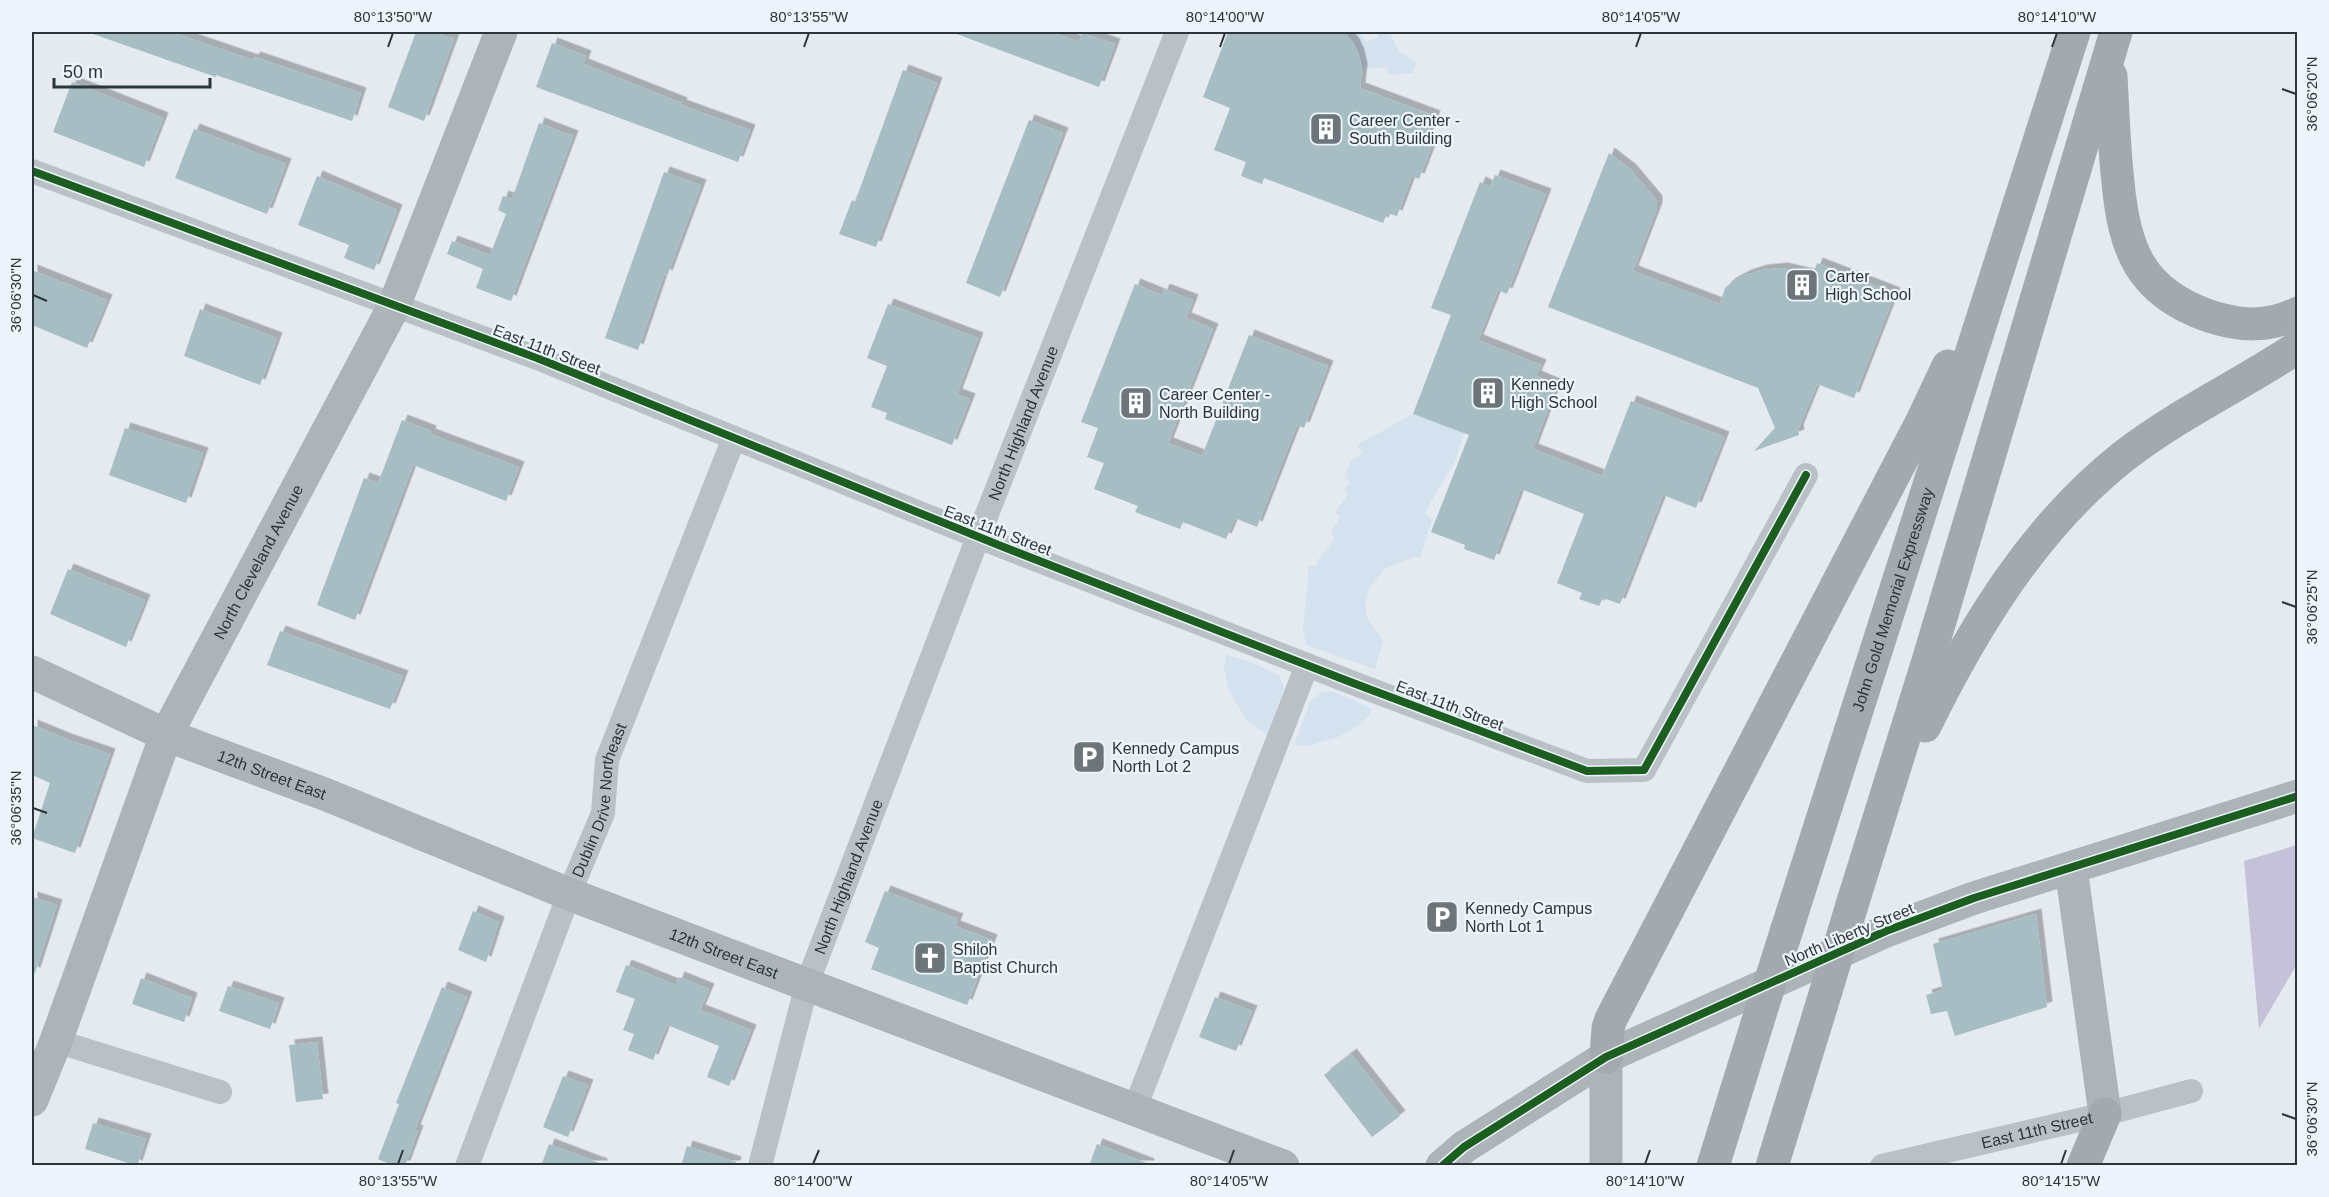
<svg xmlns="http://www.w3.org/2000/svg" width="2329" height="1197" font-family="Helvetica,sans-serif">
<defs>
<filter id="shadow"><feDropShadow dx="5.5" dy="-5.5" stdDeviation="0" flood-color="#0004"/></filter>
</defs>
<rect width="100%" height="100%" fill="#e4eaf0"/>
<polygon fill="#c4c1d8" points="2297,845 2297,964 2259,1029 2244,861"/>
<g fill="#d4e1ee">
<polygon points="1343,32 1366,32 1362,35 1367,42 1379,37 1376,32 1389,32 1399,51 1416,63 1413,73 1389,75 1387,67 1362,69 1357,50"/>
<polygon points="1413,414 1464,433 1455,461 1425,512 1432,520 1420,558 1414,557 1384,569 1369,588 1365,607 1368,620 1383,640 1375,669 1306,645 1303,628 1309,566 1317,565 1317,561 1335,539 1331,531 1341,517 1335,512 1348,495 1343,489 1350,483 1345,476 1350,462 1362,453 1357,445"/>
<polygon points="1226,655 1245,660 1279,675 1284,688 1267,735 1247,721 1229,691 1224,669"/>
<polygon points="1323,691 1335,692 1372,709 1370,715 1359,725 1338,737 1307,746 1294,745 1310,702"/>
</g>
<g fill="#a6bdc3" filter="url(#shadow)">
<polygon points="94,32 171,32 253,60 255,57 361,93 352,121 216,75 216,77 93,34"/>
<polygon points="416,32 432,32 454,39 424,121 388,107"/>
<polygon points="954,32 1051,32 1079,42 1082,33 1115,44 1099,87 954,33"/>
<polygon points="1228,32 1344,32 1354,44 1359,55 1362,69 1360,88 1435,116 1424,145 1431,148 1419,179 1412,176 1397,216 1387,213 1383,223 1264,178 1262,184 1241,176 1246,162 1214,150 1230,108 1203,97"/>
<polygon points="552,43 586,56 583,64 682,103 681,105 750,130 738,162 536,87"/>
<polygon points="903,70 937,83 876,247 839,234 852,200 855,202"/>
<polygon points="72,82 163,118 144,167 53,132"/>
<polygon points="1029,120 1063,133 1000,297 966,283"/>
<polygon points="539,123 573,136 511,301 476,288 483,269 447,254 452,241 490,255 506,214 498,210 503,196 512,199"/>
<polygon points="194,129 286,164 267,214 175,178"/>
<polygon points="1609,153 1631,170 1657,201 1657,208 1633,271 1720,304 1725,288 1731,283 1746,275 1762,270 1782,268 1813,275 1817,263 1895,293 1854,398 1817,384 1798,430 1799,435 1754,451 1775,428 1758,388 1548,307"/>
<polygon points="664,172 701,185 667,276 664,274 638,350 605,338"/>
<polygon points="1495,175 1546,194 1507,294 1498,290 1478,340 1541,365 1536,376 1557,385 1533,449 1602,476 1631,401 1724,437 1696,508 1663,495 1620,604 1603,598 1599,606 1579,599 1582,593 1557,583 1584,514 1521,489 1494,560 1464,549 1465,545 1431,532 1469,435 1413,414 1451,315 1431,308 1480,182 1490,187"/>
<polygon points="317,176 397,210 374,270 344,258 349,245 298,225"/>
<polygon points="32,270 107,300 87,348 32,325"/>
<polygon points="1135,284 1162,295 1164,289 1193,300 1186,318 1213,329 1168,443 1202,456 1249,335 1328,366 1304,428 1297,425 1257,527 1235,518 1226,539 1183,522 1180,529 1135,512 1138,506 1094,489 1104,463 1087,457 1098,428 1081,422"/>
<polygon points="888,304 978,338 957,394 970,399 952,445 885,419 887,413 871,407 887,366 867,358"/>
<polygon points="200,309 277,338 260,385 184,356"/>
<polygon points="402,420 431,431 430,434 519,467 506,501 413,465 355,620 317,605 364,478 378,483"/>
<polygon points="125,428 203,453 186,503 109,475"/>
<polygon points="68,569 145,600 126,647 50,614"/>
<polygon points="280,631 403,676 390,709 267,665"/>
<polygon points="32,725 66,739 110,754 75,853 32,838 50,783 32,775"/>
<polygon points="885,891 958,919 955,926 992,940 967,1005 871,969 879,948 865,942"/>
<polygon points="32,897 57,905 35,973 32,972"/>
<polygon points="473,911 499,922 486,962 458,950"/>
<polygon points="2036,914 2047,1007 1955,1036 1947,1011 1931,1014 1926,995 1943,990 1933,944"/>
<polygon points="626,965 676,985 679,977 709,989 700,1010 751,1030 729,1086 707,1077 719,1046 667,1025 653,1060 628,1050 634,1034 623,1030 635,999 616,992"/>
<polygon points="141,978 192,998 184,1022 132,1004"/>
<polygon points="228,986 279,1003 270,1029 219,1011"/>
<polygon points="442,987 467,997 415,1130 418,1131 405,1166 394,1166 378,1159 399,1104 396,1103"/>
<polygon points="1215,997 1252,1011 1236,1051 1199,1037"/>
<polygon points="317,1042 323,1099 296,1102 289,1045"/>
<polygon points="1351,1054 1400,1116 1372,1137 1324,1075"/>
<polygon points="563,1076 588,1085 568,1137 543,1127"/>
<polygon points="93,1123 146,1139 137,1166 85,1149"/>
<polygon points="549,1144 602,1164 602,1166 541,1166"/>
<polygon points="1097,1144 1149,1164 1149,1166 1089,1166"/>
<polygon points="687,1146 736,1162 735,1166 681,1166"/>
</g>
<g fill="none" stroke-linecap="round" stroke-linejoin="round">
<g stroke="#bac1c6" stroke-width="24">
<polyline points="32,171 537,358 1001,546 1353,683 1587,771 1644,770 1806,475"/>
<polyline points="56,1041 220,1092"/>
<polyline points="1135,1108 1307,665"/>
<path id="s1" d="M467 1166 569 894 603 813 607 760 734 438"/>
<path id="s2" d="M760 1166 807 984 978 537 1177 32"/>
<path id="s3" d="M1882 1166 2105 1114 2191 1091"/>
</g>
<g stroke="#acb4b8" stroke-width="33">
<path id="s4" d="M32 672 166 735 327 795 569 894 1283 1166"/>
<polyline points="2071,868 2105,1114"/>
<polyline points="1606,1057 1606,1166"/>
<path id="s5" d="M32 1100 56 1041 166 735 394 306 501 32"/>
<polyline points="1442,1166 1464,1147 1606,1057 1886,931 1974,898 2298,796"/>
</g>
<g stroke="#a3a9ae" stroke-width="33">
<path d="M2111 76C2113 111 2114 147 2118 182 2124 249 2140 292 2209 316 2240 326 2267 328 2298 313"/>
<path d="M1925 726C1974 626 2035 526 2124 456 2178 414 2241 385 2298 347"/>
<polyline points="1852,905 1928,661 2116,32"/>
<path id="s6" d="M1787 929 2074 32"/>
<polyline points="1606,1057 1608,1028 1611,1019 1922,421 1948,366"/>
<polyline points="1713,1166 1757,1024"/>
<polyline points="1772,1166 1826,991"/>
<polyline points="2083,1166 2105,1114"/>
</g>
<g stroke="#a3a9ae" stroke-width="33">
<polyline points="1826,991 1852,905"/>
<polyline points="1757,1024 1787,929"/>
</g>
<defs>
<g id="cycleway">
<polyline points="32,171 537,358 1001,546 1353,683 1587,771 1644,770 1806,475"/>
<polyline points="1442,1166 1464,1147 1606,1057 1886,931 1974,898 2298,796"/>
</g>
</defs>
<use href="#cycleway" stroke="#edf4fb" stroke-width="11"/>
<use href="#cycleway" stroke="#1b5e20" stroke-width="8"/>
</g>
<path fill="none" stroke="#2a363a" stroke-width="2" d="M388 47 393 33M804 47 809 33M1220 47 1225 33M1636 47 1641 33M2052 47 2057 33M2282 89 2296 94M33 295 47 301M2282 602 2296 607M33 808 47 813M2282 1114 2296 1119M398 1164 403 1150M813 1164 819 1150M1229 1164 1234 1150M1645 1164 1650 1150M2061 1164 2066 1150"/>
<defs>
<symbol id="building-square" viewBox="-11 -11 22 22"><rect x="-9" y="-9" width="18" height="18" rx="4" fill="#6b757a" stroke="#edf4fb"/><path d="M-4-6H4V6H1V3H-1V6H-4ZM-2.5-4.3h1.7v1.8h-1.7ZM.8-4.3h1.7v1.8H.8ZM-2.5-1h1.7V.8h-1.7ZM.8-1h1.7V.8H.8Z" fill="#fff"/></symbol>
<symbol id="parking-square" viewBox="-11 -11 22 22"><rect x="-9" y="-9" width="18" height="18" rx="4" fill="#6b757a" stroke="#edf4fb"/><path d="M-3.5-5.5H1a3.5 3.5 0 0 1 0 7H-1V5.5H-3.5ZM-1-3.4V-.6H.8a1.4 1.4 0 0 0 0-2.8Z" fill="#fff"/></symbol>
<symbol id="church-square" viewBox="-11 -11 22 22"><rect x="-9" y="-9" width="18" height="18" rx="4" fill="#6b757a" stroke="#edf4fb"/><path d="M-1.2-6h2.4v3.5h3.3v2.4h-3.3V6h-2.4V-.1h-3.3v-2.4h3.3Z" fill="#fff"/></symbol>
</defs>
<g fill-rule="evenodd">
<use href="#building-square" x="1307" y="110" width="38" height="38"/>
<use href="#building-square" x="1783" y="266" width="38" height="38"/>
<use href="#building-square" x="1469" y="374" width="38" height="38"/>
<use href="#building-square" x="1117" y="384" width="38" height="38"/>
<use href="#parking-square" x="1070" y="738" width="38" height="38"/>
<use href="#parking-square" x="1423" y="898" width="38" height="38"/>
<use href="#church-square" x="911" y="939" width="38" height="38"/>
</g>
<g text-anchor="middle" stroke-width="4.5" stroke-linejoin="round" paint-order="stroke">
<g font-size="16" fill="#2a363a" stroke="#edf4fb" text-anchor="start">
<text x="1349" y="126">Career Center -<tspan x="1349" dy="18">South Building</tspan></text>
<text x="1825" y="282">Carter<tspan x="1825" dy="18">High School</tspan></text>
<text x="1511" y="390">Kennedy<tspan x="1511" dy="18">High School</tspan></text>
<text x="1159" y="400">Career Center -<tspan x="1159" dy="18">North Building</tspan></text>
<text x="1112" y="754">Kennedy Campus<tspan x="1112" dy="18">North Lot 2</tspan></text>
<text x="1465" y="914">Kennedy Campus<tspan x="1465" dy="18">North Lot 1</tspan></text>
<text x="953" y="955">Shiloh<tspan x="953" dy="18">Baptist Church</tspan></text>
</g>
<g font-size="16" fill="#2a363a" stroke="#edf4fb">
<text transform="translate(547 349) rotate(21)" y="6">East 11th Street</text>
<text dy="6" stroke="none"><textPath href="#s2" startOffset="789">North Highland Avenue</textPath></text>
<text transform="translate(998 530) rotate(21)" y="6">East 11th Street</text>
<text dy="6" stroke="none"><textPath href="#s5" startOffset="585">North Cleveland Avenue</textPath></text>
<text dy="6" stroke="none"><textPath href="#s6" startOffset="346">John Gold Memorial Expressway</textPath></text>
<text transform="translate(1450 705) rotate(21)" y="6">East 11th Street</text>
<text dy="6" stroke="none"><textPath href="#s4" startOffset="261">12th Street East</textPath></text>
<text dy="6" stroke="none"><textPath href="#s1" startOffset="390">Dublin Drive Northeast</textPath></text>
<text dy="6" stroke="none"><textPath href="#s2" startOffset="303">North Highland Avenue</textPath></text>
<text transform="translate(1849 934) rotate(-23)" y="6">North Liberty Street</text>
<text dy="6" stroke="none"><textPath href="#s4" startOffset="747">12th Street East</textPath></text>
<text dy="6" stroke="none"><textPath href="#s3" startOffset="159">East 11th Street</textPath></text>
</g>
</g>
<rect width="2329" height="1197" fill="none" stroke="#edf4fb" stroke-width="66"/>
<path d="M54 78v9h156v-9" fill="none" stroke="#2a363a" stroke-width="3"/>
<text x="63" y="78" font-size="18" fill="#2a363a" stroke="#edf4fb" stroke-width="4.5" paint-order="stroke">50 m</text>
<rect x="33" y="33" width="2263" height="1131" fill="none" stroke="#2a363a" stroke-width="2"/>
<g font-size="15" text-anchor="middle" fill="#2a363a">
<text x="393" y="22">80°13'50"W</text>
<text x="809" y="22">80°13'55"W</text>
<text x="1225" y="22">80°14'00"W</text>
<text x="1641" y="22">80°14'05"W</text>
<text x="2057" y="22">80°14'10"W</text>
<text transform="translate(2312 94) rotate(-90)" y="5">36°06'20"N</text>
<text transform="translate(16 295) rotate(-90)" y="5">36°06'30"N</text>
<text transform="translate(2312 607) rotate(-90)" y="5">36°06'25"N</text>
<text transform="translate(16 808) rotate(-90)" y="5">36°06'35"N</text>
<text transform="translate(2312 1119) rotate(-90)" y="5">36°06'30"N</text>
<text x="398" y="1186">80°13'55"W</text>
<text x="813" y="1186">80°14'00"W</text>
<text x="1229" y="1186">80°14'05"W</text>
<text x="1645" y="1186">80°14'10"W</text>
<text x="2061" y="1186">80°14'15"W</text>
</g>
</svg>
